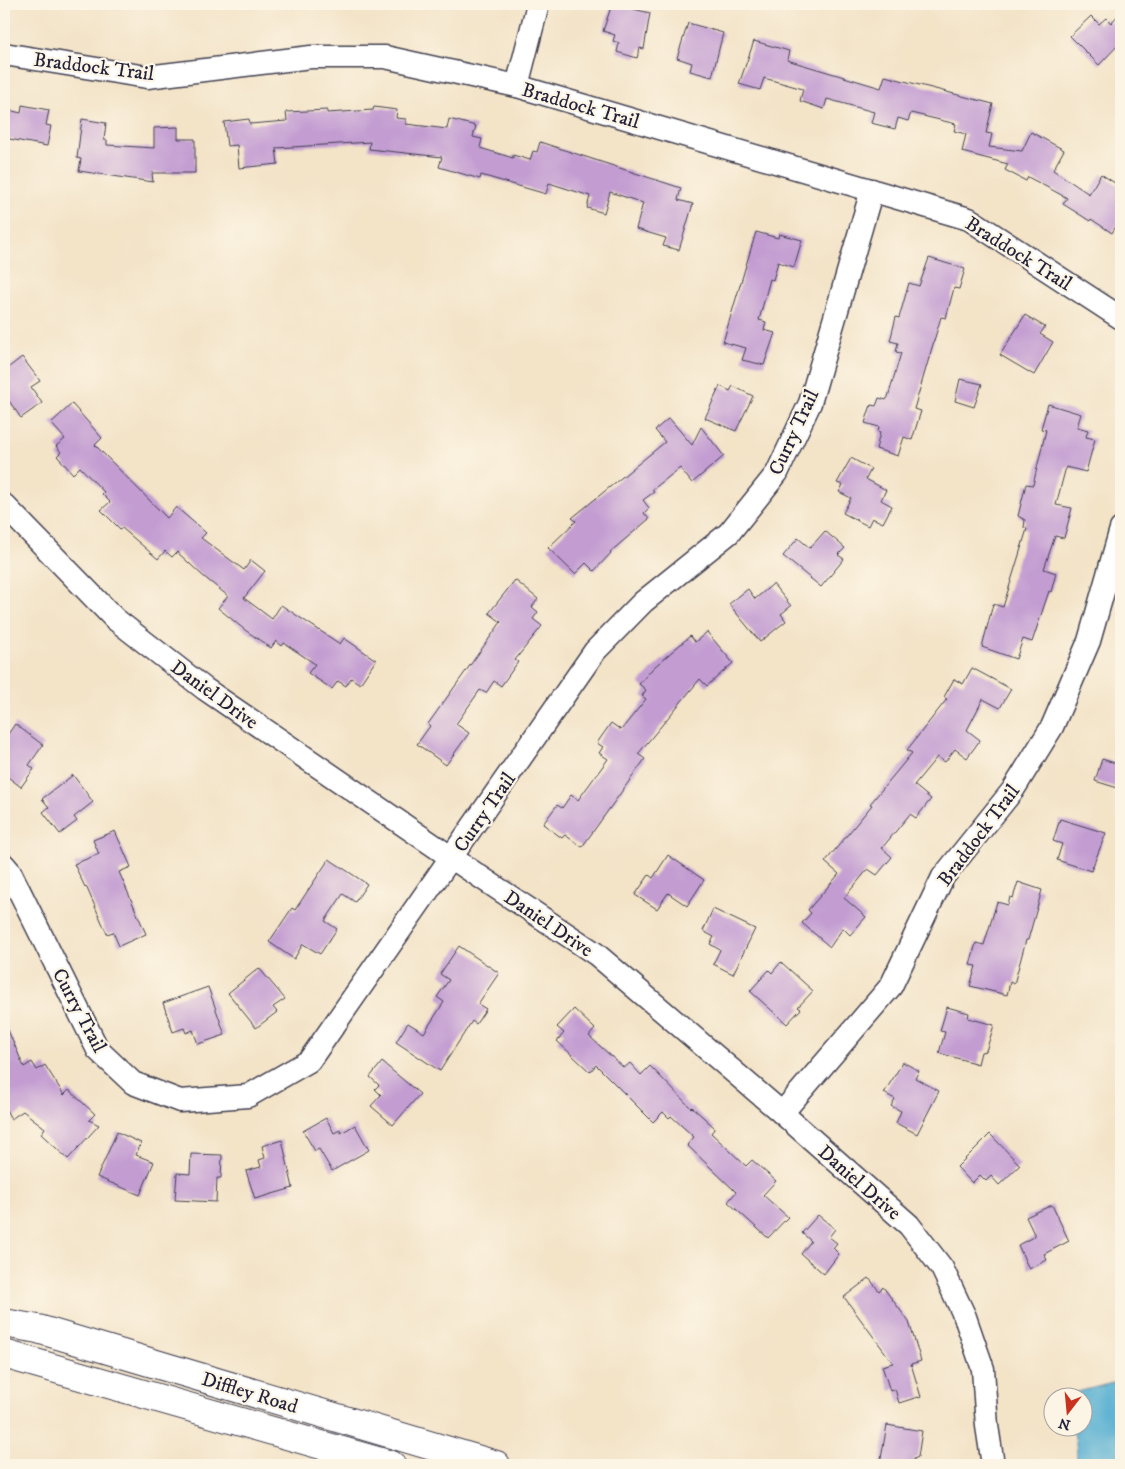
<svg xmlns="http://www.w3.org/2000/svg" width="1125" height="1469" font-family="'IM FELL DW Pica',serif">
<rect width="100%" height="100%" fill="#fcf5e5"/>
<filter id="ink" filterUnits="userSpaceOnUse"><feTurbulence type="fractalNoise" baseFrequency=".02" numOctaves="2"/><feDisplacementMap in="SourceGraphic" scale="10" xChannelSelector="R" yChannelSelector="G"/><feConvolveMatrix kernelMatrix="1 2 1 2 8 2 1 2 1" color-interpolation-filters="sRGB"/></filter>
<filter id="wash" filterUnits="userSpaceOnUse"><feTurbulence type="fractalNoise" baseFrequency=".0096" numOctaves="4" result="noise"/><feDisplacementMap in="SourceGraphic" scale="20" xChannelSelector="R" yChannelSelector="G"/><feGaussianBlur stdDeviation="1.12" result="paint"/><feColorMatrix in="noise" values="0 0 0 0 0 0 0 0 0 0 0 0 0 0 0 0 0 1.4 0 .05"/><feComposite in="paint" operator="in"/></filter>
<g filter="url(#wash)">
<rect width="100%" height="100%" fill="#f3e3c7"/>
<path fill="#54afd2" stroke="#3b6886" d="M1116 1382 1121 1383V1465H1076C1078 1452 1076 1439 1072 1427L1082 1426V1396H1071L1073 1393Z"/>
<g id="blocks">
<g fill="#c39dd2">
<polygon points="612,4 650,13 644,49 640,48 637,58 617,52 619,43 613,41 615,35 603,31"/>
<polygon points="1121,12 1121,42 1099,65 1070,36 1091,16 1099,24 1106,18 1111,23"/>
<polygon points="688,23 723,33 712,77 690,71 692,63 677,58"/>
<polygon points="754,41 789,51 787,60 881,88 885,76 993,104 986,133 992,134 989,147 1022,151 1031,132 1064,150 1053,170 1089,194 1101,174 1121,187 1121,218 1112,233 1091,219 1090,221 1063,204 1067,198 1028,177 1026,181 1005,170 1008,164 962,152 966,134 954,131 956,124 911,113 908,121 898,118 895,129 871,123 874,112 827,99 824,109 800,101 803,89 764,78 760,90 739,84"/>
<polygon points="22,105 49,110 46,125 51,126 47,146 4,138 4,109 21,113"/>
<polygon points="374,107 397,110 396,118 406,119 406,124 447,129 449,119 476,126 473,137 482,139 480,148 513,158 513,155 530,160 533,151 537,152 540,142 681,188 678,200 693,204 679,250 663,246 666,238 636,229 643,203 610,192 604,213 587,208 590,196 549,183 546,194 481,175 480,179 439,167 442,157 369,149 370,142 276,148 278,164 239,168 237,145 227,146 224,122 249,119 250,124 287,121 286,112 327,110 327,113 373,110"/>
<polygon points="82,119 106,123 104,140 107,140 107,145 154,148 154,128 178,127 178,139 195,139 195,173 152,173 153,182 79,171 81,159 77,158"/>
<polygon points="756,232 778,238 779,234 802,240 794,267 778,262 773,280 770,279 759,320 766,322 764,330 775,333 764,365 742,360 746,348 723,342"/>
<polygon points="929,258 965,269 959,289 954,288 946,318 941,317 914,409 921,411 912,440 904,437 898,456 876,449 880,433 878,432 879,427 865,423 871,405 876,406 879,398 886,400 888,397 901,353 896,352 898,343 890,341 896,317 899,318 909,283 919,286"/>
<polygon points="1025,315 1045,327 1040,334 1053,342 1034,375 1000,355"/>
<polygon points="22,357 40,381 31,387 42,403 21,418 4,394 4,371"/>
<polygon points="960,379 982,384 974,407 955,401"/>
<polygon points="720,386 730,391 733,386 753,396 736,431 705,418"/>
<polygon points="72,404 102,438 95,445 167,518 176,507 206,533 201,538 244,570 251,560 265,571 244,598 272,619 281,605 340,644 344,638 376,660 360,684 351,678 346,686 338,681 332,689 308,673 315,664 284,643 282,646 276,641 271,648 245,630 218,608 228,596 203,576 177,552 172,557 165,551 158,559 122,528 120,529 101,510 110,502 102,494 104,492 80,467 73,474 57,456 61,452 56,446 65,439 51,423"/>
<polygon points="1048,404 1081,414 1077,427 1088,430 1086,437 1095,439 1086,472 1066,467 1056,505 1072,508 1064,538 1055,536 1044,569 1056,573 1051,592 1049,591 1032,642 1023,639 1016,659 982,647 993,604 1003,607 1027,529 1024,528 1025,520 1018,516 1026,484 1033,485 1046,430 1041,429"/>
<polygon points="669,418 692,445 701,427 724,456 692,483 680,468 652,490 654,492 643,500 649,508 644,513 649,519 610,552 611,553 594,571 586,563 575,574 548,548 576,521 572,518 665,442 655,430"/>
<polygon points="851,458 871,469 866,479 886,490 881,500 892,506 883,523 872,518 868,526 843,513 851,498 839,492 843,485 837,483"/>
<polygon points="825,531 845,548 838,555 844,559 821,587 783,556 798,538 810,548"/>
<polygon points="515,580 538,599 532,607 538,612 533,619 542,626 515,660 518,662 501,686 494,681 486,693 480,690 456,724 469,733 446,765 417,744 430,726 428,724 501,622 489,613"/>
<polygon points="773,584 791,606 781,614 786,621 760,642 729,604 748,589 755,599"/>
<polygon points="707,632 733,663 707,686 700,679 638,754 645,759 582,847 565,835 562,838 543,824 557,805 562,808 571,795 578,800 608,759 599,753 603,747 597,743 611,723 621,730 646,699 642,696 646,690 639,684 653,668 690,636 695,642"/>
<polygon points="972,668 1011,689 1000,708 983,699 967,730 980,740 967,758 955,749 945,762 937,757 914,785 931,799 916,818 910,814 882,848 892,857 877,875 868,869 844,898 866,917 850,935 843,928 830,947 802,923 811,913 808,910 839,874 825,862 872,805 870,804 912,753 907,750 947,699 944,697 954,679 963,684"/>
<polygon points="15,724 43,745 29,765 34,769 21,787 4,774 4,740"/>
<polygon points="1102,759 1121,765 1121,789 1095,781"/>
<polygon points="73,775 93,802 74,817 77,821 60,834 43,812 49,807 42,799"/>
<polygon points="1060,819 1106,833 1091,871 1057,860 1062,844 1053,841"/>
<polygon points="115,831 131,867 119,872 146,934 119,946 113,932 107,934 86,886 85,887 74,864 99,854 93,840"/>
<polygon points="668,855 704,880 687,906 668,893 657,909 635,895 649,875 653,878"/>
<polygon points="329,859 367,884 355,902 343,894 325,921 337,929 320,954 303,944 294,959 269,942 292,908 295,910"/>
<polygon points="1018,882 1042,890 1028,940 1026,940 1014,984 1010,982 1007,995 970,986 976,966 970,965 976,943 984,945 997,902 1008,905 1010,897 1013,898"/>
<polygon points="713,909 755,929 733,974 713,964 720,950 710,944 714,937 703,931"/>
<polygon points="459,946 499,973 478,1004 486,1009 476,1024 472,1021 440,1071 396,1042 408,1023 424,1033 444,1002 437,997 449,980 440,974"/>
<polygon points="781,962 813,991 798,1007 801,1009 787,1024 750,991 769,970 772,973"/>
<polygon points="259,968 285,999 273,1007 277,1012 256,1028 228,993"/>
<polygon points="208,987 225,1035 198,1044 193,1030 186,1033 184,1028 173,1032 163,1003"/>
<polygon points="947,1007 969,1013 968,1018 994,1025 986,1051 981,1052 978,1064 939,1053 945,1032 940,1031"/>
<polygon points="574,1009 595,1029 589,1036 624,1068 630,1063 641,1075 650,1066 691,1108 692,1107 715,1128 711,1133 746,1166 752,1160 776,1181 763,1195 788,1217 768,1238 728,1202 736,1192 687,1145 694,1137 671,1116 669,1118 663,1112 653,1122 596,1065 590,1072 557,1041 564,1033 557,1027"/>
<polygon points="4,1021 24,1067 32,1062 37,1070 45,1065 64,1095 69,1090 95,1114 89,1120 99,1125 68,1159 41,1134 45,1128 23,1111 11,1119 4,1106"/>
<polygon points="382,1062 420,1094 393,1125 371,1106 381,1095 375,1089 379,1085 370,1077"/>
<polygon points="903,1062 919,1071 915,1078 939,1091 917,1134 896,1123 901,1111 891,1106 895,1099 884,1093"/>
<polygon points="326,1118 334,1133 340,1130 341,1133 355,1125 369,1150 332,1171 319,1149 315,1151 303,1131"/>
<polygon points="117,1132 141,1143 136,1155 154,1162 140,1195 97,1177"/>
<polygon points="990,1134 1020,1165 999,1185 991,1176 986,1181 980,1175 972,1183 957,1167"/>
<polygon points="282,1140 293,1188 255,1199 246,1171 261,1167 259,1160 265,1158 262,1146"/>
<polygon points="191,1154 222,1155 221,1178 217,1178 216,1202 175,1200 177,1173 190,1174"/>
<polygon points="1052,1205 1069,1241 1044,1254 1047,1260 1029,1269 1018,1245 1035,1236 1026,1217"/>
<polygon points="818,1215 835,1229 829,1237 837,1243 833,1248 839,1254 824,1274 801,1254 811,1241 802,1233"/>
<polygon points="869,1278 879,1291 883,1287 909,1322 921,1361 911,1364 921,1397 919,1398 918,1397 899,1403 895,1389 890,1391 882,1366 893,1363 844,1297"/>
<polygon points="887,1425 922,1431 918,1457 914,1459 913,1465 880,1464"/>
</g>
</g>
</g>
<g filter="url(#ink)">
<use href="#blocks" fill-opacity="0" stroke="#413f50" stroke-width="1"/>
<g fill="none" stroke-linecap="round" stroke-linejoin="round">
<defs>
<g id="minor">
<polyline points="4,54 147,77 311,57 385,57 517,86 969,219 1121,318"/>
<polyline points="517,86 538,4"/>
<polyline points="4,505 115,619 205,689 452,858 596,954 782,1113 909,1225 942,1268 965,1317 983,1369 987,1426 993,1465"/>
<polyline points="4,865 10,872 98,1050 133,1083 180,1101 248,1096 309,1061 595,651 643,602 729,533 777,473 810,403 872,190"/>
<polyline points="782,1113 891,986 943,877 1013,790 1052,727 1089,641 1121,529"/>
</g>
<g id="major">
<polyline points="4,1323 38,1329 496,1465"/>
<polyline points="4,1354 391,1465"/>
</g>
</defs>
<use href="#minor" stroke="#413f50" stroke-width="25"/>
<use href="#major" stroke="#413f50" stroke-width="30"/>
<use href="#minor" stroke="#fff" stroke-width="22"/>
<use href="#major" stroke="#fff" stroke-width="28"/>
</g>
</g>
<g text-anchor="middle" stroke-width="4.5" stroke-linejoin="round" paint-order="stroke">
<g font-size="20" fill="#22223b" stroke="#fcf5e5">
<text transform="translate(94 66) rotate(7)" y="7">Braddock Trail</text>
<text transform="translate(581 105) rotate(16)" y="7">Braddock Trail</text>
<text transform="translate(1019 253) rotate(32)" y="7">Braddock Trail</text>
<text transform="translate(793 432) rotate(-65)" y="7">Curry Trail</text>
<text transform="translate(215 694) rotate(36)" y="7">Daniel Drive</text>
<text transform="translate(484 812) rotate(-55)" y="7">Curry Trail</text>
<text transform="translate(978 835) rotate(-53)" y="7">Braddock Trail</text>
<text transform="translate(549 923) rotate(34)" y="7">Daniel Drive</text>
<text transform="translate(80 1010) rotate(62)" y="7">Curry Trail</text>
<text transform="translate(860 1182) rotate(41)" y="7">Daniel Drive</text>
<text transform="translate(250 1392) rotate(17)" y="7">Diffley Road</text>
</g>
</g>
<rect width="1125" height="1469" fill="none" stroke="#fcf5e5" stroke-width="20"/>
<g transform="translate(1068 1412) rotate(196)"><circle r="24" fill="#fcf5e5" stroke="#a5a1a1"/>
<path d="M0-4L9 19L0 12L-9 19Z" fill="#c8321e"/>
<text y="-8" font-size="14" font-weight="bold" text-anchor="middle" fill="#22223b">N</text>
</g>
</svg>
